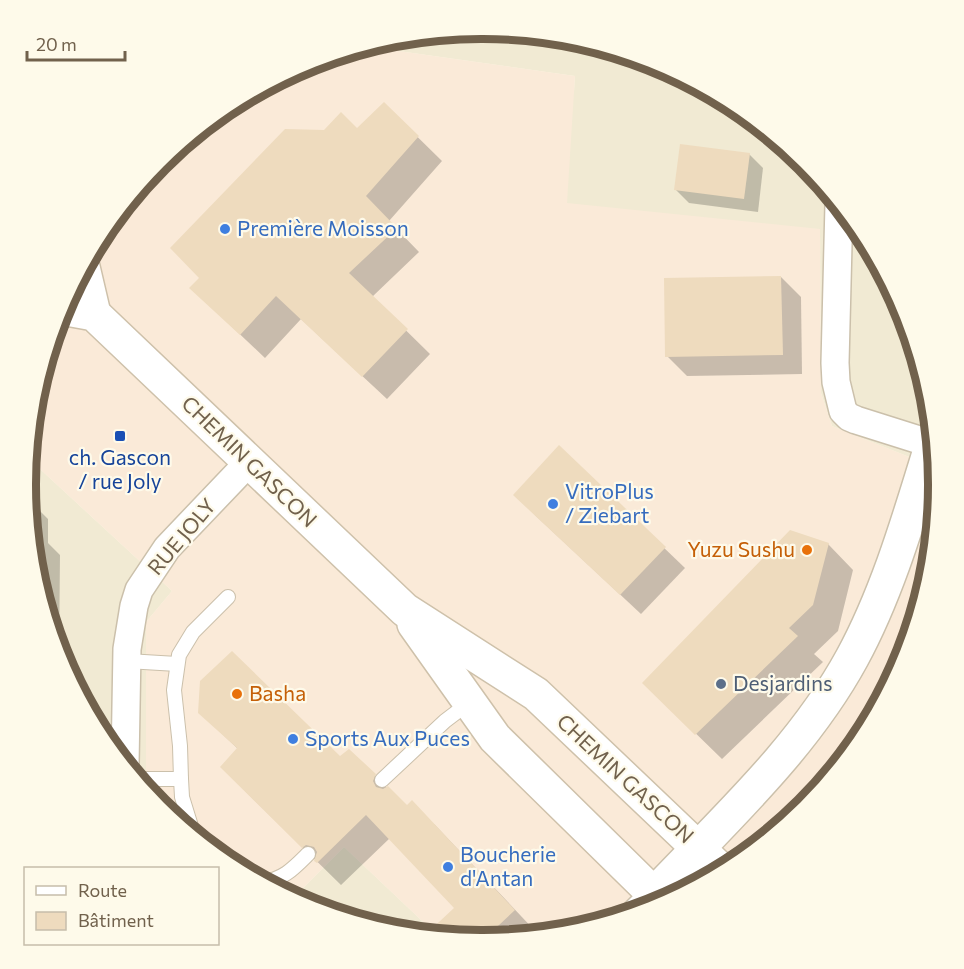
<svg xmlns="http://www.w3.org/2000/svg" width="964" height="969" font-family="Commissioner,sans-serif">
<rect width="100%" height="100%" fill="#faf7e4"/>
<g fill="#f1ead3">
<polygon points="482,28 571,37 657,63 736,105 805,162 862,231 904,310 930,396 937,468 832,426 821,393 820,229 570,225 490,82 574,91 575,76 363,46 393,37"/>
<polygon points="28,458 172,591 146,622 146,791 102,738 60,659 34,573 26,484"/>
<polygon points="344,847 439,937 393,932 307,906 293,898"/>
</g>
<polygon fill="#faead8" points="363,46 575,76 567,203 820,229 821,393 832,426 937,468 938,484 930,574 904,660 861,738 805,808 735,864 656,906 571,932 482,941 439,937 344,847 293,898 228,864 159,807 146,791 146,622 172,591 28,458 34,395 60,310 103,231 159,161 229,105 308,63"/>
<g fill="#0003">
<polygon points="384,104 442,161 389,221 419,252 372,297 430,354 387,399 301,319 265,358 191,288 324,132 357,130"/>
<polygon points="749,154 763,168 758,212 689,203 676,190"/>
<polygon points="781,277 801,297 802,374 687,376 667,356"/>
<polygon points="559,447 685,568 641,614 535,515"/>
<polygon points="27,503 32,503 48,519 48,543 60,555 59,655 34,573"/>
<polygon points="828,544 853,570 838,631 814,654 823,662 722,759 644,683"/>
<polygon points="199,712 340,758 349,751 407,807 435,825 538,934 482,941 427,936 456,908 390,838 341,885 245,791 238,749"/>
<polygon points="839,766 805,808 801,811 801,804"/>
</g>
<g fill="#eedbbe">
<polygon points="384,102 419,136 366,196 397,228 349,273 408,329 362,377 276,296 240,335 189,288 199,278 170,248 285,129 324,130 341,112 357,128"/>
<polygon points="680,144 750,153 744,199 674,190"/>
<polygon points="781,276 783,355 665,357 664,278"/>
<polygon points="559,445 666,547 620,595 513,495"/>
<polygon points="790,530 829,543 813,605 789,628 798,636 695,735 642,683"/>
<polygon points="232,651 340,756 349,749 376,774 373,781 376,787 383,789 388,786 407,805 412,800 515,910 482,941 425,935 454,908 366,815 317,863 314,861 317,852 314,847 306,845 302,848 220,767 237,748 198,713 200,681"/>
</g>
<g fill="none" stroke-linecap="round" stroke-linejoin="round">
<defs>
<g id="service">
<polyline points="127,661 177,664"/>
<polyline points="136,779 181,779 180,746 174,690 179,655 193,632 228,597"/>
<polyline points="181,779 182,797 194,836"/>
<polyline points="382,780 445,721 470,702"/>
<path d="M262 882C283 880 294 868 308 854"/>
</g>
<g id="minor">
<polyline points="839,204 835,363 836,382 843,411 849,417 856,420 932,444"/>
<polyline points="125,765 127,649 134,606 139,590 167,548 249,462"/>
<polyline points="635,913 654,894"/>
</g>
<path id="tertiary" d="M654 894C724 820 803 748 852 658 889 590 911 511 934 437"/>
<g id="secondary">
<polyline points="83,267 94,314"/>
<polyline points="61,308 94,314 405,610 536,694 722,871"/>
<polyline points="414,624 495,738 663,903"/>
</g>
</defs>
<use href="#service" stroke="#cbc0ab" stroke-width="16"/>
<use href="#minor" stroke="#cbc0ab" stroke-width="30"/>
<use href="#tertiary" stroke="#cbc0ab" stroke-width="36"/>
<use href="#secondary" stroke="#cec1aa" stroke-width="36"/>
<use href="#service" stroke="#fff" stroke-width="14"/>
<use href="#minor" stroke="#fff" stroke-width="27"/>
<use href="#tertiary" stroke="#fff" stroke-width="33"/>
<use href="#secondary" stroke="#fff" stroke-width="33"/>
</g>
<g fill="#3f7fe0" stroke="#fefaea" stroke-width="2">
<circle cx="225" cy="229" r="6"/>
<circle cx="553" cy="504" r="6"/>
<circle cx="293" cy="739" r="6"/>
<circle cx="448" cy="867" r="6"/>
</g>
<rect fill="#1a4fb4" stroke="#fefaea" stroke-width="2" x="114" y="430" width="12" height="12" rx="3"/>
<g fill="#e8710a" stroke="#fefaea" stroke-width="2">
<circle cx="807" cy="550" r="6"/>
<circle cx="237" cy="694" r="6"/>
</g>
<circle fill="#5c6f8a" stroke="#fefaea" stroke-width="2" cx="721" cy="684" r="6"/>
<g text-anchor="middle" stroke-width="4.5" stroke-linejoin="round" paint-order="stroke">
<g font-size="21" fill="#366cbe" stroke="#fefaea" text-anchor="start">
<text x="237" y="236">Première Moisson</text>
<text x="565" y="499">VitroPlus<tspan x="565" dy="24">/ Ziebart</tspan></text>
<text x="305" y="746">Sports Aux Puces</text>
<text x="460" y="862">Boucherie<tspan x="460" dy="24">d'Antan</tspan></text>
</g>
<g font-size="21" fill="#164399" stroke="#fefaea">
<text x="120" y="465">ch. Gascon<tspan x="120" dy="24">/ rue Joly</tspan></text>
</g>
<g font-size="21" fill="#71614c" stroke="#fefaea">
<text transform="translate(249 462) rotate(44)" y="7">CHEMIN GASCON</text>
<text transform="translate(182 537) rotate(-50)" y="7">RUE JOLY</text>
<text transform="translate(625 779) rotate(43)" y="7">CHEMIN GASCON</text>
</g>
<g font-size="21" fill="#c56008" stroke="#fefaea" text-anchor="end">
<text x="795" y="557">Yuzu Sushu</text>
<text x="249" y="701" text-anchor="start">Basha</text>
</g>
<g font-size="21" fill="#4e5e75" stroke="#fefaea" text-anchor="start">
<text x="733" y="691">Desjardins</text>
</g>
</g>
<path d="M0 0H964V969H0ZM481 39H483A445 445 0 0 1 928 484V485A445 445 0 0 1 483 930H481A445 445 0 0 1 36 485V484A445 445 0 0 1 481 39Z" fill="#fefaea" fill-rule="evenodd"/>
<path fill="none" stroke="#71614c" stroke-width="8" d="M481 39H483A445 445 0 0 1 928 484V485A445 445 0 0 1 483 930H481A445 445 0 0 1 36 485V484A445 445 0 0 1 481 39Z"/>
<rect x="24" y="867" width="195" height="78" fill="#fefaea" stroke="#c6bdab" stroke-width="1.5"/>
<rect x="36" y="886" width="30" height="9" fill="#ffffff" stroke="#c6bdab" stroke-width="1.5"/>
<text x="78" y="897" font-size="18" fill="#71614c">Route</text>
<rect x="36" y="912" width="30" height="18" fill="#eedbbe" stroke="#c6bdab" stroke-width="1.5"/>
<text x="78" y="927" font-size="18" fill="#71614c">Bâtiment</text>
<path d="M27 51v9h98v-9" fill="none" stroke="#71614c" stroke-width="3"/>
<text x="36" y="51" font-size="18" fill="#71614c" stroke="#fefaea" stroke-width="4.5" paint-order="stroke">20 m</text>
</svg>
